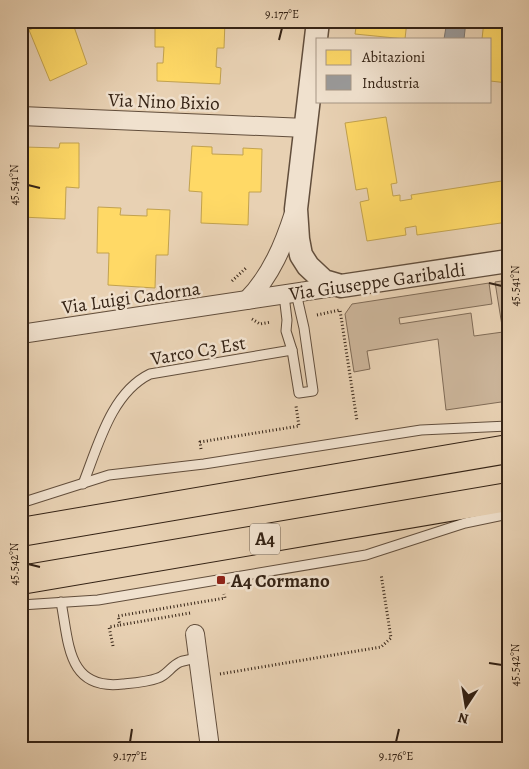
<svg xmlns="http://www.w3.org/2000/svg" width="529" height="769" font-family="Alegreya,serif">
<rect width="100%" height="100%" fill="#e8d1b3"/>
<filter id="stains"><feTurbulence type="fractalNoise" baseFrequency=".004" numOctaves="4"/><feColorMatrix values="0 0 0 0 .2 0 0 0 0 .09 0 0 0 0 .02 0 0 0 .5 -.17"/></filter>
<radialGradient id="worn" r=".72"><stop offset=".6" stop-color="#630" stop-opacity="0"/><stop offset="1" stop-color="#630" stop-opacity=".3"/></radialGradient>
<polygon fill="#cab398" stroke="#806b56" points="508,280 508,401 446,410 438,339 367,351 370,369 354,372 345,314 352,304 489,283 492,304 399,318 400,324 471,313 474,336 503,332 495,282"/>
<g fill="#ffd966" stroke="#c2a24e">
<polygon points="42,21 72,21 87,64 50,81 29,30 43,24"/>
<polygon points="155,21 225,21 224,48 217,48 216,67 221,68 220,84 157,81 157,63 163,63 164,47 155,47"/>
<polygon points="357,21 407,21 405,39 355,34"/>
<polygon points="484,21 508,21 508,83 490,81 490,39 482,39"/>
<polygon points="386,117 397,183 391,184 393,196 400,195 400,201 412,199 411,195 508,180 508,222 417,235 416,226 405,228 406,235 367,241 360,202 369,200 367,188 356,190 345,123"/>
<polygon points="21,141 25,141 24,147 59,148 60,143 79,143 79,188 66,187 65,219 21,217"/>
<polygon points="192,146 212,147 212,154 243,155 243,148 262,149 261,192 249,192 248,225 201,223 202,192 189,191"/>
<polygon points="98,207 121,208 120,215 147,216 147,209 170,210 168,255 156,255 155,288 108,285 109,253 97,253"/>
</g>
<polygon fill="#999" stroke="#7b7671" points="447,21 466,21 464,39 444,39"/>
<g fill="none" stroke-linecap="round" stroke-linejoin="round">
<defs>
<g id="service">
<polyline points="284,295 287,320 286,331 292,350 299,393 313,391 304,328 296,293"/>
<path d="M83 484C98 446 111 393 150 374L292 350"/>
<polyline points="21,503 109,475 204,464 421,430 508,426"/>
<path d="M61 602C69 643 67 691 123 684 134 683 148 682 158 678 167 675 171 666 180 662 185 660 193 659 199 658"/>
<polyline points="21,605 98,600 366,555 465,523 508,514"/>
</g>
<g id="minor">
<polyline points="21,116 306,128"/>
<path d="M247 300C271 276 284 244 294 213"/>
<polyline points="21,334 340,286"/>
<polyline points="195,634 210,748"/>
</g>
<polyline id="tertiary" points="318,21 296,209 298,239 301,255 308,266 324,281 341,286 508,261"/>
<g id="motorway">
<polyline points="21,532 508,449"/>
<polyline points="21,580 508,497"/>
</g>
</defs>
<use href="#service" stroke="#624e3c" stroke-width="11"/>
<use href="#minor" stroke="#624e3c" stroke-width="20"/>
<use href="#tertiary" stroke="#624e3c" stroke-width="25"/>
<use href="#motorway" stroke="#352315" stroke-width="30"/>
<g stroke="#352315" stroke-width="3" stroke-dasharray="1 2.5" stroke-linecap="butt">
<polyline points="232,281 246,268"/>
<polyline points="317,315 340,310 357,421"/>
<polyline points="252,319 260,324 271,322"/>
<polyline points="201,449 200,442 299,426 296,406"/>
<polyline points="190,613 120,625 118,616 225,598 224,594"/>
<polyline points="113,646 109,627 120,625"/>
<polyline points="220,674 381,647 391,638 381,574"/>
</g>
<use href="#service" stroke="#f0e1ce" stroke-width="9"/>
<use href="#minor" stroke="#f0e1ce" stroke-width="18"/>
<use href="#tertiary" stroke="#f0e1ce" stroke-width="22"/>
<use href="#motorway" stroke="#e8d1b3" stroke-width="28"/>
</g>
<path fill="none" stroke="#352315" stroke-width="2" d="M279 40 282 28M28 185 40 188M489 283 502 286M28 564 40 567M489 663 502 665M130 742 132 729M396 742 399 729"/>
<rect fill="#8f2418" stroke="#f0e1ce" stroke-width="2" x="216" y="575" width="10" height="10" rx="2.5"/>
<g text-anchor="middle" stroke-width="5" stroke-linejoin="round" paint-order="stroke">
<rect fill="#f0e1ce" stroke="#6d5c4c" stroke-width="1" x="250" y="523.5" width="30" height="31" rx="4"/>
<g font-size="18" font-weight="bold" fill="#352315">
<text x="265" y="545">A4</text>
</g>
<g font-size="19" fill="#352315" stroke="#f0e1ce">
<text transform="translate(164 101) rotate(2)" y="7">Via Nino Bixio</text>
<text transform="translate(377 281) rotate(-8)" y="7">Via Giuseppe Garibaldi</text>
<text transform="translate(131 297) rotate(-8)" y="7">Via Luigi Cadorna</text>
<text transform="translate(198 350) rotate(-10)" y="7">Varco C3 Est</text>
</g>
<g font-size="19" font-weight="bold" fill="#352315" stroke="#f0e1ce" text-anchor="start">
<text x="231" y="587">A4 Cormano</text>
</g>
</g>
<rect width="529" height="769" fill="none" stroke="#e8d1b3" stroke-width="55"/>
<rect x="316" y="38" width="175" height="65" fill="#f0e1ce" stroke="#a59584"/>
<rect x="326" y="50" width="25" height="15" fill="#ffd966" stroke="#a59584"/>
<text x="362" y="62" font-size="15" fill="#352315">Abitazioni</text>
<rect x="326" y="75" width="25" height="15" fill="#999999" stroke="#a59584"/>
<text x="362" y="88" font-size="15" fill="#352315">Industria</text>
<g transform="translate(466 706) rotate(192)" stroke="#f0e1ce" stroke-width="4" paint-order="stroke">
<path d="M0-4L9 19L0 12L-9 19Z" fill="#352315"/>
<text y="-8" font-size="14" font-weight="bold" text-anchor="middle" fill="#352315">N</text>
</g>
<rect x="28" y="28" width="474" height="714" fill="none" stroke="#352315" stroke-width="2"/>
<g font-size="12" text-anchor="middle" fill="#352315">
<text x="282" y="18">9.177°E</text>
<text transform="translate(14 185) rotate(-90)" y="4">45.541°N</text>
<text transform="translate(515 286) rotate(-90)" y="4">45.541°N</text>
<text transform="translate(14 564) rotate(-90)" y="4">45.542°N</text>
<text transform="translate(515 665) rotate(-90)" y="4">45.542°N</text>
<text x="130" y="760">9.177°E</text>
<text x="396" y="760">9.176°E</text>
</g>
<rect width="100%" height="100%" filter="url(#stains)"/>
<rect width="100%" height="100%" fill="url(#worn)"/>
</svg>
